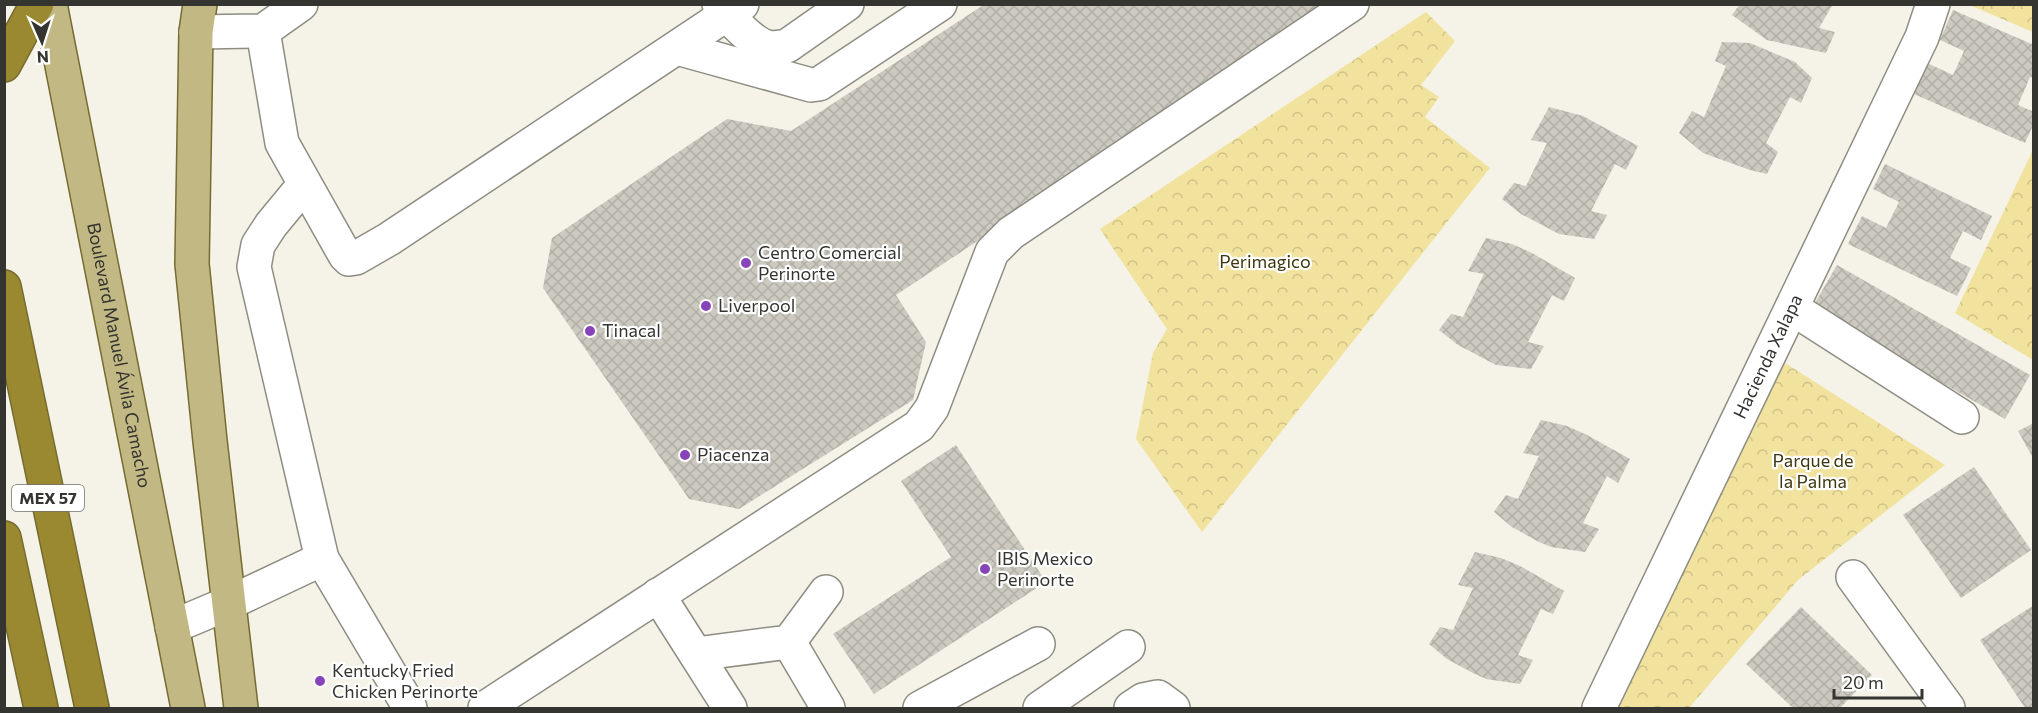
<svg xmlns="http://www.w3.org/2000/svg" width="2038" height="713" font-family="Commissioner,sans-serif">
<defs>
<pattern id="forest-crowns" width="20" height="18" patternUnits="userSpaceOnUse" patternTransform="scale(1.5)"><rect width="20" height="18" fill="#f1e29d"/><path d="M2 6a3 3 0 1 1 6 0M12 15a3 3 0 1 1 6 0" fill="none" stroke="#cfc288"/></pattern>
<pattern id="building-cross-hatch" width="8" height="8" patternUnits="userSpaceOnUse" patternTransform="scale(1.5)"><rect width="8" height="8" fill="#cccac0"/><path d="M0 0l8 8M0 8l8-8" fill="none" stroke="#b0aea5"/></pattern>
</defs>
<rect width="100%" height="100%" fill="#f5f3e8"/>
<g fill="url(#forest-crowns)">
<polygon points="1969,5 2033,5 2033,32"/>
<polygon points="1426,12 1455,41 1421,85 1439,97 1425,117 1490,168 1202,532 1136,439 1153,353 1167,329 1100,229"/>
<polygon points="2033,150 2033,360 1955,313"/>
<polygon points="1782,361 1945,465 1798,580 1689,708 1615,708"/>
</g>
<g fill="url(#building-cross-hatch)">
<polygon points="985,4 1336,4 896,295 926,342 913,400 739,509 689,499 543,288 552,238 727,119 791,131"/>
<polygon points="1740,4 1833,4 1819,28 1835,32 1826,53 1767,40 1732,15"/>
<polygon points="1953,10 2034,45 2034,78 2030,77 2018,105 2034,112 2034,123 2025,143 1914,94 1927,63 1953,75 1964,51 1940,40"/>
<polygon points="1722,42 1750,43 1795,62 1812,78 1801,103 1790,97 1766,143 1778,152 1767,174 1750,170 1703,153 1679,133 1692,111 1704,117 1726,66 1715,61"/>
<polygon points="1549,107 1583,116 1638,146 1626,170 1615,164 1591,211 1607,215 1594,239 1559,234 1521,214 1502,199 1514,183 1526,186 1547,143 1531,140"/>
<polygon points="1885,164 1992,216 1981,240 1963,231 1950,258 1971,268 1957,296 1848,244 1862,216 1886,228 1899,202 1873,189"/>
<polygon points="1486,238 1512,244 1532,253 1575,278 1564,301 1552,295 1528,342 1544,346 1531,369 1496,365 1458,345 1439,330 1451,314 1463,317 1484,274 1468,271"/>
<polygon points="1837,265 2030,375 2005,419 1812,308"/>
<polygon points="1541,420 1567,426 1587,435 1630,459 1618,483 1607,476 1583,523 1599,529 1585,552 1551,547 1537,541 1512,527 1494,512 1506,495 1518,499 1539,456 1523,453"/>
<polygon points="2034,423 2034,460 2018,431"/>
<polygon points="956,445 1046,582 874,694 833,634 951,557 901,481"/>
<polygon points="1974,467 2031,550 1961,598 1903,515"/>
<polygon points="1475,552 1501,558 1522,567 1564,591 1553,614 1541,609 1518,655 1533,660 1520,684 1486,679 1471,672 1447,659 1429,644 1440,627 1453,630 1473,588 1458,585"/>
<polygon points="2034,605 2034,708 2025,708 1980,640"/>
<polygon points="1801,607 1872,675 1840,708 1793,708 1746,664"/>
</g>
<g fill="none" stroke-linecap="round" stroke-linejoin="round">
<defs>
<g id="minor">
<path d="M719 4C728 17 752 43 767 47 774 49 780 47 787 46L847 4"/>
<polyline points="263,31 282,143 345,255 349,259 356,258 389,239 742,4"/>
<polyline points="196,32 263,31 301,4"/>
<polyline points="677,48 811,85 819,84 940,4"/>
<polyline points="304,185 271,225 258,245 254,267 322,559 410,708"/>
<polyline points="1792,308 1962,417"/>
<polyline points="1853,577 1948,708"/>
<polyline points="658,595 730,708"/>
<polyline points="172,627 229,603 322,559"/>
<polyline points="789,642 828,708"/>
<polyline points="696,654 789,642 826,592"/>
<polyline points="485,708 919,426 932,408 992,252 1011,233 1352,4"/>
<polyline points="920,708 1038,644"/>
<polyline points="1040,708 1128,647"/>
<polyline points="1131,708 1143,700 1158,697 1173,708"/>
<path id="s1" d="M1599 708 1922 37 1933 4"/>
</g>
<g id="major">
<path id="s2" d="M50 4 188 708"/>
<polyline points="200,4 196,32 192,264 210,441 241,708"/>
</g>
<g id="highway">
<polyline points="4,65 37,4"/>
<polyline points="4,287 92,708"/>
<polyline points="4,538 41,708"/>
</g>
</defs>
<use href="#minor" stroke="#8e8d83" stroke-width="36"/>
<use href="#major" stroke="#766b30" stroke-width="36"/>
<use href="#highway" stroke="#766b30" stroke-width="36"/>
<use href="#minor" stroke="#fff" stroke-width="33"/>
<use href="#major" stroke="#c2b883" stroke-width="33"/>
<use href="#highway" stroke="#9a8930" stroke-width="33"/>
</g>
<g fill="#8744b8" stroke="#fff" stroke-width="2">
<circle cx="746" cy="263" r="6"/>
<circle cx="706" cy="306" r="6"/>
<circle cx="590" cy="331" r="6"/>
<circle cx="685" cy="455" r="6"/>
<circle cx="985" cy="569" r="6"/>
<circle cx="320" cy="681" r="6"/>
</g>
<g text-anchor="middle" stroke-width="4.5" stroke-linejoin="round" paint-order="stroke">
<rect fill="#fff" stroke="#71716e" stroke-width="1.5" x="12" y="485" width="72" height="26" rx="4.5"/>
<g font-size="16" font-weight="bold" fill="#343430">
<text x="48" y="504">MEX 57</text>
</g>
<g font-size="18" fill="#343430" stroke="#fff" text-anchor="start">
<text x="758" y="259">Centro Comercial<tspan x="758" dy="21">Perinorte</tspan></text>
<text x="718" y="312">Liverpool</text>
<text x="602" y="337">Tinacal</text>
<text x="697" y="461">Piacenza</text>
<text x="997" y="565">IBIS Mexico<tspan x="997" dy="21">Perinorte</tspan></text>
<text x="332" y="677">Kentucky Fried<tspan x="332" dy="21">Chicken Perinorte</tspan></text>
</g>
<g font-size="18" fill="#3d360f" stroke="#fff">
<text x="1265" y="268">Perimagico</text>
<text x="1813" y="467">Parque de<tspan x="1813" dy="21">la Palma</tspan></text>
</g>
<g font-size="18" fill="#343430" stroke="#fff">
<text dy="6" stroke="none"><textPath href="#s2" startOffset="358">Boulevard Manuel Ávila Camacho</textPath></text>
<text dy="6" stroke="none"><textPath href="#s1" startOffset="390">Hacienda Xalapa</textPath></text>
</g>
</g>
<rect width="2038" height="713" fill="none" stroke="#343430" stroke-width="12"/>
<g transform="translate(42 42) rotate(177)" stroke="#ffffff" stroke-width="4.5" paint-order="stroke">
<path d="M0-4.5L10 22L0 15L-10 22Z" fill="#343430"/>
<text y="-9" font-size="16" font-weight="bold" text-anchor="middle" fill="#343430">N</text>
</g>
<path d="M1834 689v9h88v-9" fill="none" stroke="#343430" stroke-width="3"/>
<text x="1843" y="689" font-size="18" fill="#343430" stroke="#ffffff" stroke-width="4.5" paint-order="stroke">20 m</text>
</svg>
